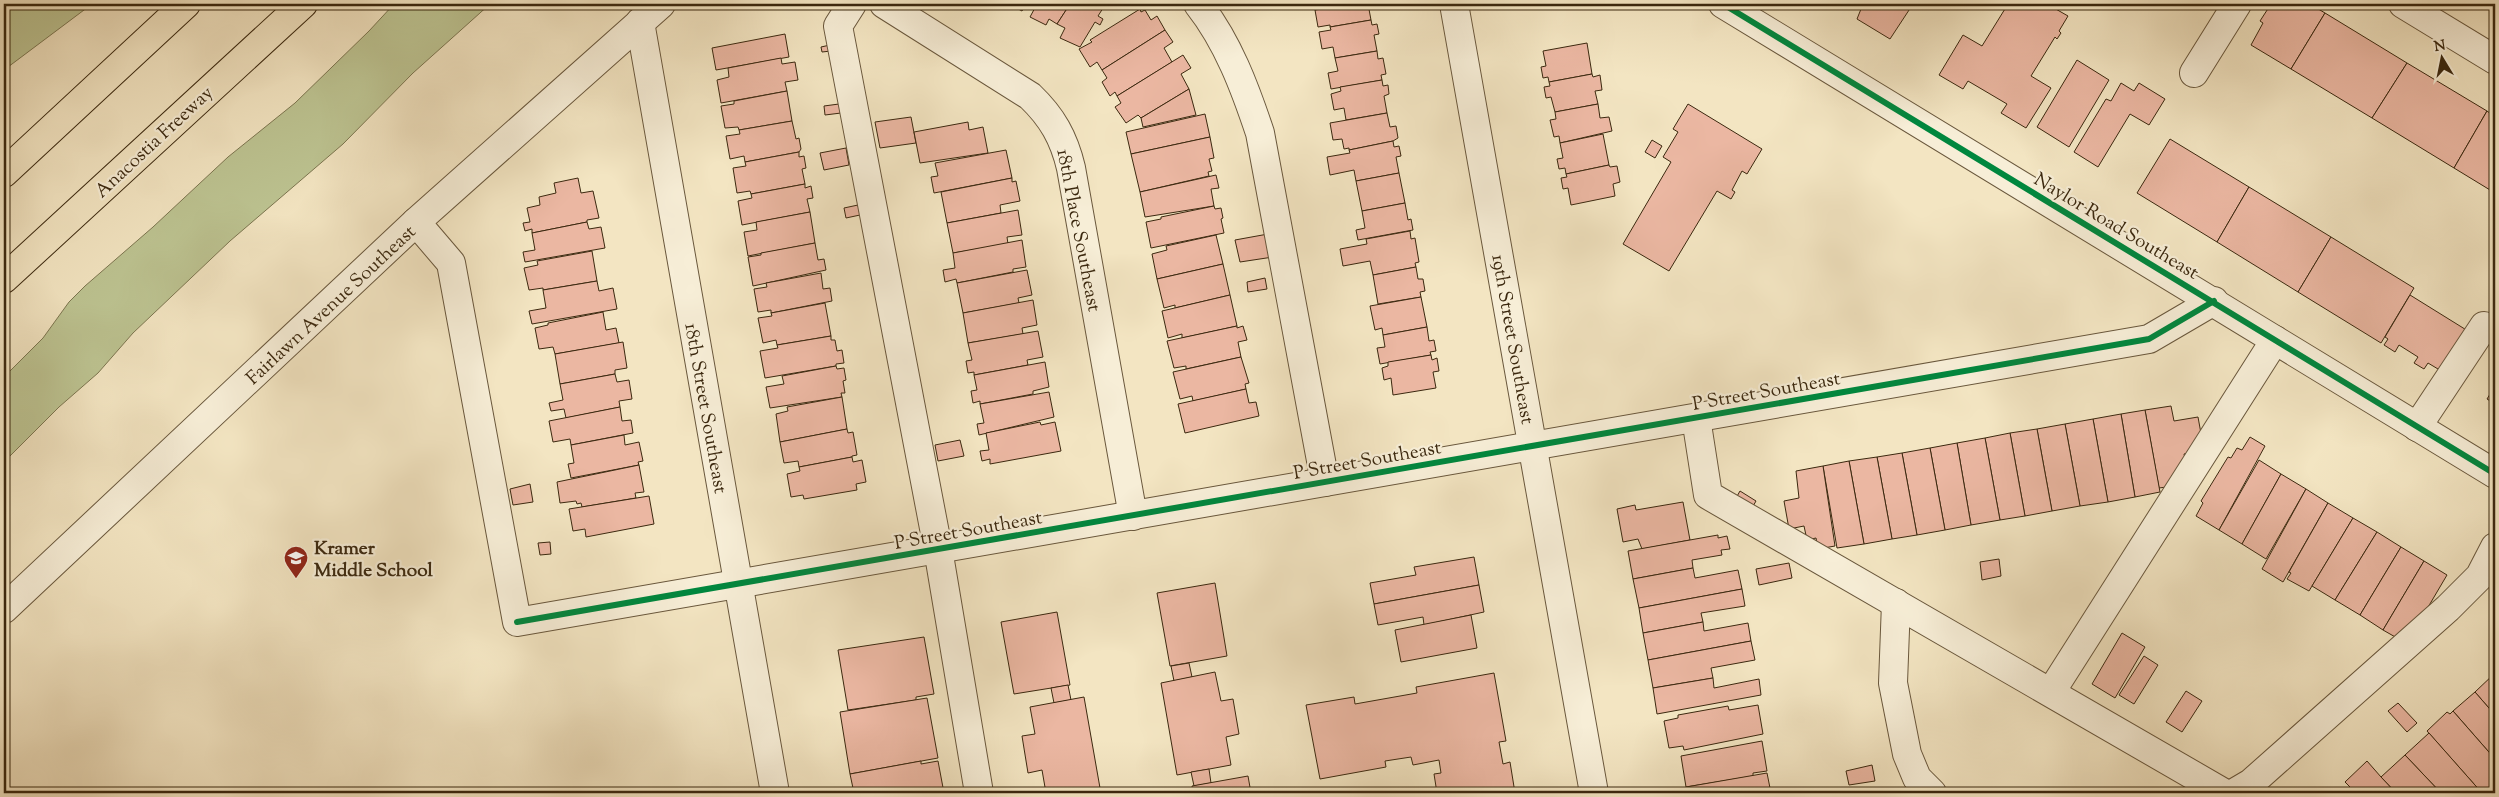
<svg xmlns="http://www.w3.org/2000/svg" width="2499" height="797" font-family="'Sorts Mill Goudy',serif">
<rect width="100%" height="100%" fill="#f3e5c2"/>
<filter id="stains"><feTurbulence type="fractalNoise" baseFrequency=".004" numOctaves="4"/><feColorMatrix values="0 0 0 0 .2 0 0 0 0 .09 0 0 0 0 .02 0 0 0 .5 -.17"/></filter>
<radialGradient id="worn" r=".72"><stop offset=".6" stop-color="#630" stop-opacity="0"/><stop offset="1" stop-color="#630" stop-opacity=".3"/></radialGradient>
<g fill="#bdc492" stroke="#7c7650">
<polygon points="4,4 92,4 4,70"/>
<polygon points="394,4 490,4 413,73 343,144 230,241 133,333 98,373 59,407 4,462 4,377 43,338 69,302 85,286 153,227 228,157 295,103 369,31"/>
</g>
<g fill="#ebb7a2" stroke="#3b280f">
<polygon points="1009,4 1026,4 1022,11"/>
<polygon points="1037,4 1070,4 1057,24 1049,19 1046,25 1030,17"/>
<polygon points="1070,4 1113,4 1110,8 1105,5 1098,16 1103,19 1100,25 1095,22 1080,47 1060,38 1065,28 1057,24"/>
<polygon points="1326,4 1368,4 1371,20 1330,27 1330,25 1318,27 1315,10 1327,8"/>
<polygon points="1863,4 1913,4 1890,39 1857,19"/>
<polygon points="2008,4 2047,4 2068,16 2059,31 2061,33 2057,39 2055,37 2031,76 2051,88 2026,128 2001,113 2007,104 1968,81 1963,89 1939,75 1963,35 1982,46"/>
<polygon points="2271,4 2310,4 2325,13 2291,69 2251,45 2263,23 2260,21"/>
<polygon points="1140,9 1141,12 1145,10 1151,20 1157,16 1165,30 1102,70 1097,62 1090,67 1079,49 1092,42 1090,40"/>
<polygon points="2325,13 2407,63 2372,118 2291,69"/>
<polygon points="1371,20 1372,25 1377,24 1379,34 1374,35 1377,51 1335,58 1333,47 1322,49 1319,32 1331,30 1330,27"/>
<polygon points="1165,30 1173,42 1164,48 1172,62 1117,96 1115,92 1110,96 1102,82 1107,78 1102,70"/>
<polygon points="785,34 789,57 716,70 712,48"/>
<polygon points="1587,43 1592,74 1549,82 1548,77 1543,78 1541,67 1546,66 1543,51"/>
<polygon points="830,45 831,51 822,52 821,47"/>
<polygon points="1377,51 1378,59 1383,58 1386,74 1381,75 1382,80 1331,89 1328,73 1338,71 1335,58"/>
<polygon points="1183,55 1191,68 1181,74 1189,89 1141,118 1138,115 1126,123 1115,107 1121,103 1117,96"/>
<polygon points="781,58 782,64 795,62 798,80 785,82 787,91 721,103 717,80 729,77 728,68"/>
<polygon points="2077,60 2109,80 2069,147 2037,127"/>
<polygon points="2407,63 2487,111 2454,168 2372,118"/>
<polygon points="1592,74 1593,77 1600,75 1602,90 1595,91 1598,104 1555,112 1551,97 1546,98 1544,87 1550,86 1549,82"/>
<polygon points="1382,80 1383,86 1388,85 1389,94 1384,96 1387,113 1346,120 1344,108 1334,110 1331,94 1341,91 1340,87"/>
<polygon points="2121,83 2134,91 2139,83 2165,99 2149,125 2130,114 2098,167 2074,152 2106,99 2111,101"/>
<polygon points="1189,89 1196,115 1143,127 1141,118"/>
<polygon points="787,91 792,121 739,130 738,127 725,128 721,106 734,104 734,101"/>
<polygon points="839,104 841,113 825,115 824,106"/>
<polygon points="1598,104 1600,118 1609,117 1612,131 1560,143 1559,136 1554,137 1550,120 1556,119 1555,112"/>
<polygon points="1688,104 1762,149 1747,174 1742,171 1732,190 1735,192 1731,199 1717,191 1669,271 1623,244 1671,162 1663,157 1678,132 1673,129"/>
<polygon points="2487,111 2495,117 2495,193 2454,168"/>
<polygon points="1387,113 1390,127 1396,126 1398,138 1393,141 1349,150 1349,148 1344,149 1342,139 1333,140 1330,123"/>
<polygon points="1205,114 1210,137 1131,154 1126,132"/>
<polygon points="911,117 916,143 880,148 875,122"/>
<polygon points="792,121 796,139 799,138 801,149 799,152 745,162 744,156 730,159 726,136 740,134 739,130"/>
<polygon points="968,122 969,130 983,127 988,153 920,163 914,132"/>
<polygon points="1603,134 1609,165 1566,174 1565,168 1559,169 1557,159 1563,158 1560,143"/>
<polygon points="1210,137 1214,158 1209,159 1212,171 1208,172 1209,176 1140,192 1131,154"/>
<polygon points="2170,139 2249,187 2217,242 2137,193"/>
<polygon points="1652,140 1662,146 1655,158 1645,152"/>
<polygon points="1393,141 1394,147 1399,146 1401,156 1396,157 1399,173 1356,181 1354,170 1330,175 1327,157 1350,153 1349,150"/>
<polygon points="846,148 849,165 824,170 820,153"/>
<polygon points="1006,150 1012,178 934,193 931,177 938,176 935,163"/>
<polygon points="799,152 799,157 804,156 806,168 802,169 805,184 751,194 750,191 737,193 733,168 746,166 745,162"/>
<polygon points="1609,165 1610,167 1617,166 1620,182 1613,184 1615,196 1571,205 1568,188 1563,189 1561,178 1567,177 1566,174"/>
<polygon points="1399,173 1405,203 1362,211 1356,181"/>
<polygon points="1216,175 1219,188 1211,189 1214,206 1145,217 1140,192"/>
<polygon points="578,178 581,193 593,191 599,218 587,220 587,222 532,233 532,229 525,231 523,223 530,222 527,208 540,205 539,197 556,193 554,183"/>
<polygon points="1012,178 1012,182 1016,181 1020,201 1000,205 1001,213 947,223 941,192"/>
<polygon points="805,184 805,188 811,186 813,198 807,199 810,212 742,225 738,201 752,198 751,194"/>
<polygon points="2249,187 2331,237 2298,292 2217,242"/>
<polygon points="1405,203 1408,220 1411,219 1413,230 1358,240 1356,230 1365,228 1362,211"/>
<polygon points="858,205 860,215 846,218 844,208"/>
<polygon points="1214,206 1215,209 1221,208 1223,218 1221,219 1224,233 1151,248 1146,222 1161,219 1161,217"/>
<polygon points="1018,210 1022,235 1007,237 1008,244 953,253 947,223"/>
<polygon points="810,212 815,243 748,256 744,232 757,230 756,222"/>
<polygon points="587,222 589,229 601,227 605,248 525,262 523,252 535,250 532,233"/>
<polygon points="1410,231 1411,239 1415,238 1419,262 1415,263 1416,267 1373,275 1370,261 1343,266 1340,249 1367,244 1366,239"/>
<polygon points="1268,234 1273,257 1240,262 1235,240"/>
<polygon points="1216,235 1223,264 1157,279 1152,254 1167,250 1166,246"/>
<polygon points="2331,237 2414,288 2381,343 2298,292"/>
<polygon points="1022,240 1026,267 1013,269 1013,272 957,283 956,279 945,282 943,270 955,268 953,253"/>
<polygon points="815,243 818,260 824,259 826,270 753,286 748,257 761,255 761,253"/>
<polygon points="592,251 597,281 543,290 543,288 529,290 524,268 538,265 537,261"/>
<polygon points="1223,264 1230,295 1175,308 1175,305 1164,308 1157,279"/>
<polygon points="1416,267 1418,279 1423,279 1425,291 1420,292 1421,297 1378,304 1373,275"/>
<polygon points="1027,270 1032,295 1018,298 1019,303 963,313 957,283"/>
<polygon points="821,273 823,289 830,288 832,301 771,313 771,310 758,312 754,289 767,287 766,283"/>
<polygon points="1265,278 1267,289 1248,292 1247,282"/>
<polygon points="597,281 599,291 613,288 617,309 532,324 529,311 546,308 543,290"/>
<polygon points="1230,295 1237,326 1182,338 1182,334 1168,338 1162,311"/>
<polygon points="2410,295 2468,331 2443,372 2428,363 2424,369 2414,363 2418,357 2399,345 2395,352 2384,345 2388,339 2385,337"/>
<polygon points="1421,297 1427,327 1383,335 1382,328 1375,330 1370,306"/>
<polygon points="1033,300 1037,325 1022,328 1023,334 968,343 963,313"/>
<polygon points="825,303 831,336 777,345 776,340 763,343 758,318 772,316 771,313"/>
<polygon points="603,312 606,330 616,328 619,343 555,354 553,347 539,349 535,328 548,325 548,323"/>
<polygon points="1237,326 1237,328 1243,326 1247,340 1238,342 1241,357 1186,369 1186,366 1174,368 1167,341"/>
<polygon points="1427,327 1429,341 1434,340 1436,351 1430,352 1431,355 1380,364 1377,348 1385,347 1383,335"/>
<polygon points="1038,331 1043,357 1027,360 1028,365 974,375 974,372 968,373 966,361 972,360 968,343"/>
<polygon points="831,336 831,340 835,340 837,351 842,350 844,363 836,364 836,366 765,378 760,351 778,348 777,345"/>
<polygon points="623,342 627,368 615,370 615,374 560,384 555,354"/>
<polygon points="1431,355 1432,360 1437,358 1439,371 1433,372 1436,388 1393,395 1391,378 1384,380 1382,368 1388,366 1388,362"/>
<polygon points="1241,357 1249,383 1245,384 1246,389 1193,401 1192,396 1180,399 1173,372"/>
<polygon points="1045,362 1049,387 1033,391 1033,394 980,404 980,401 973,403 971,391 977,390 974,375"/>
<polygon points="836,366 837,369 844,368 846,380 843,381 845,393 841,393 842,397 770,408 766,387 784,384 782,376"/>
<polygon points="615,374 617,382 629,380 632,399 619,401 620,407 566,418 564,409 551,411 549,403 563,400 560,384"/>
<polygon points="2495,386 2495,404 2487,399"/>
<polygon points="1246,389 1249,403 1256,402 1259,416 1185,433 1178,404"/>
<polygon points="1049,392 1054,417 979,435 977,424 984,423 980,404"/>
<polygon points="842,397 847,429 780,442 776,414 788,411 787,407"/>
<polygon points="2171,406 2174,421 2198,417 2204,450 2184,454 2188,472 2172,475 2174,486 2159,488 2145,410"/>
<polygon points="620,407 622,421 631,420 633,433 571,445 570,439 553,442 549,421"/>
<polygon points="2145,410 2160,492 2135,497 2121,414"/>
<polygon points="2121,414 2135,497 2108,502 2093,419"/>
<polygon points="2093,419 2108,502 2080,506 2065,424"/>
<polygon points="1040,422 1041,425 1055,422 1061,451 990,464 990,459 982,461 980,451 989,450 986,433"/>
<polygon points="2065,424 2080,506 2052,511 2037,429"/>
<polygon points="847,429 848,433 853,432 857,455 852,456 852,457 799,467 798,461 784,463 780,442"/>
<polygon points="2037,429 2052,511 2025,516 2010,433"/>
<polygon points="2010,433 2025,516 2000,520 1985,438"/>
<polygon points="624,435 625,445 639,442 643,461 638,462 639,465 571,478 568,464 574,463 571,445"/>
<polygon points="2250,437 2265,446 2219,530 2196,516 2203,503 2201,501 2228,457 2231,458 2237,448 2242,450"/>
<polygon points="1985,438 2000,520 1971,525 1957,443"/>
<polygon points="960,440 964,456 938,461 935,445"/>
<polygon points="1957,443 1971,525 1945,530 1930,448"/>
<polygon points="1930,448 1945,530 1917,535 1902,453"/>
<polygon points="1902,453 1917,535 1892,539 1877,457"/>
<polygon points="852,457 853,462 862,460 866,482 856,484 857,490 804,499 803,495 791,497 787,474 800,471 799,467"/>
<polygon points="1877,457 1892,539 1864,544 1849,461"/>
<polygon points="2259,460 2281,474 2242,544 2219,530"/>
<polygon points="1849,461 1864,544 1837,548 1823,466"/>
<polygon points="639,465 644,492 635,493 636,498 582,507 581,503 577,504 576,501 560,503 557,482"/>
<polygon points="1823,466 1835,546 1818,549 1816,538 1807,540 1804,526 1789,529 1784,501 1799,498 1796,471"/>
<polygon points="2281,474 2306,489 2266,559 2242,544"/>
<polygon points="530,484 533,502 513,505 510,489"/>
<polygon points="2306,489 2328,503 2283,582 2262,569"/>
<polygon points="1740,491 1756,501 1752,508 1736,498"/>
<polygon points="649,496 654,524 586,537 585,529 573,531 569,509"/>
<polygon points="1683,502 1690,540 1642,549 1638,539 1623,542 1617,509 1635,505 1636,510"/>
<polygon points="2328,503 2353,518 2309,591 2287,579 2291,573 2289,572"/>
<polygon points="2353,518 2377,532 2335,600 2312,586"/>
<polygon points="2377,532 2401,547 2360,615 2335,600"/>
<polygon points="1718,535 1718,538 1727,536 1730,549 1721,550 1722,555 1692,560 1693,568 1633,579 1628,551"/>
<polygon points="550,542 551,554 540,555 538,543"/>
<polygon points="2401,547 2424,561 2383,630 2360,615"/>
<polygon points="1474,557 1479,585 1374,604 1370,583 1416,575 1414,567"/>
<polygon points="1999,559 2001,576 1982,580 1980,562"/>
<polygon points="2424,561 2447,575 2414,631 2404,642 2383,630"/>
<polygon points="1789,563 1792,578 1759,585 1756,569"/>
<polygon points="1693,568 1695,578 1738,570 1742,589 1639,608 1633,579"/>
<polygon points="1215,583 1227,656 1170,666 1157,593"/>
<polygon points="1479,585 1484,612 1424,625 1423,617 1378,625 1374,604"/>
<polygon points="1742,589 1745,606 1701,613 1703,622 1643,633 1639,608"/>
<polygon points="1057,612 1070,685 1014,694 1001,622"/>
<polygon points="1471,615 1477,648 1401,662 1395,630"/>
<polygon points="1703,622 1704,631 1748,623 1751,641 1648,660 1643,633"/>
<polygon points="2122,633 2145,647 2115,698 2092,684"/>
<polygon points="924,637 934,694 916,697 916,700 848,710 838,650"/>
<polygon points="1751,641 1755,660 1711,668 1713,678 1653,688 1648,660"/>
<polygon points="2144,656 2158,665 2134,704 2119,695"/>
<polygon points="1189,663 1192,677 1174,681 1171,666"/>
<polygon points="1215,672 1221,701 1233,699 1239,734 1226,737 1231,765 1177,775 1161,683"/>
<polygon points="1494,673 1506,741 1499,742 1503,764 1510,762 1515,793 1437,793 1434,774 1441,773 1439,760 1413,765 1411,757 1385,761 1386,767 1320,779 1306,705 1354,697 1355,704 1417,693 1416,687"/>
<polygon points="2495,673 2495,715 2475,692"/>
<polygon points="1713,678 1714,688 1759,679 1761,695 1657,714 1653,688"/>
<polygon points="1068,685 1071,700 1054,703 1051,688"/>
<polygon points="2186,691 2202,701 2182,732 2166,722"/>
<polygon points="2475,692 2495,715 2495,759 2453,711"/>
<polygon points="1084,697 1100,788 1073,793 1046,793 1042,770 1028,773 1022,736 1035,734 1030,707"/>
<polygon points="927,698 938,758 850,774 840,712"/>
<polygon points="2398,703 2417,723 2407,732 2388,711"/>
<polygon points="1758,705 1763,734 1684,750 1683,746 1669,748 1664,721 1678,718 1678,715 1728,706 1729,710"/>
<polygon points="2453,711 2495,759 2495,793 2482,793 2427,731 2447,712 2450,714"/>
<polygon points="2429,733 2482,793 2441,793 2405,755"/>
<polygon points="1762,741 1767,771 1753,773 1753,776 1686,787 1681,756"/>
<polygon points="2405,755 2441,793 2396,793 2381,777"/>
<polygon points="921,761 921,764 938,761 944,793 854,793 850,774"/>
<polygon points="2367,761 2381,777 2396,793 2356,793 2345,782"/>
<polygon points="1872,765 1875,781 1849,785 1846,771"/>
<polygon points="1209,769 1211,783 1194,786 1191,772"/>
<polygon points="1767,773 1771,793 1688,793 1686,787"/>
<polygon points="1248,776 1251,793 1193,793 1192,786"/>
</g>
<g fill="none" stroke-linecap="round" stroke-linejoin="round">
<defs>
<g id="minor">
<polyline points="852,4 838,26 938,549 979,793"/>
<path d="M884 4 1030 96C1052 117 1064 138 1071 168L1133 516"/>
<path d="M1198 4C1228 42 1245 88 1260 133L1325 482"/>
<polyline points="1454,4 1594,793"/>
<polyline points="1723,4 2495,474"/>
<polyline points="2403,4 2495,60"/>
<polyline points="640,22 775,793"/>
<polyline points="2194,73 2237,4"/>
<polyline points="416,222 451,263 517,622 2149,339 2214,301"/>
<polyline points="1696,418 1708,495 2224,793"/>
<polyline points="2417,427 2484,326"/>
<polyline points="1896,603 1893,683 1907,754 1917,778 1932,793"/>
<polyline points="4,609 416,222 661,4"/>
<polyline points="2051,692 2275,340"/>
<polyline points="2234,793 2251,783 2448,608 2480,576 2495,547"/>
</g>
<g id="highway">
<polyline points="4,173 186,4"/>
<polyline points="4,279 303,4"/>
</g>
</defs>
<use href="#minor" stroke="#69573c" stroke-width="30"/>
<use href="#highway" stroke="#3b280f" stroke-width="30"/>
<use href="#minor" stroke="#f7eed7" stroke-width="28"/>
<use href="#highway" stroke="#f3e5c2" stroke-width="28"/>
<defs>
<g id="cycleway">
<polyline points="1723,4 2495,474"/>
<polyline points="517,622 2149,339 2214,301"/>
</g>
</defs>
<use href="#cycleway" stroke="#f7eed7" stroke-width="9"/>
<use href="#cycleway" stroke="#00873e" stroke-width="6"/>
</g>
<defs>
<symbol id="school-pin" viewBox="-11 -11 22 30"><path d="M0 17L-7.5 6A9.5 9.5 0 1 1 7.5 6Z" fill="#8f2418" stroke="#f7eed7"/><path d="M0-5L7-2L0 1L-7-2ZM-4 1L0 2.5L4 1V4Q0 6-4 4Z" fill="#fff"/></symbol>
</defs>
<g fill-rule="evenodd">
<use href="#school-pin" x="282" y="544" width="28" height="38"/>
</g>
<g text-anchor="middle" stroke-width="4.5" stroke-linejoin="round" paint-order="stroke">
<g font-size="19" fill="#3b280f" stroke="#f7eed7">
<text transform="translate(153 141) rotate(-43)" y="7">Anacostia Freeway</text>
<text transform="translate(2117 225) rotate(31)" y="7">Naylor Road Southeast</text>
<text transform="translate(1080 230) rotate(79)" y="7">18th Place Southeast</text>
<text transform="translate(330 304) rotate(-43)" y="7">Fairlawn Avenue Southeast</text>
<text transform="translate(1514 339) rotate(80)" y="7">19th Street Southeast</text>
<text transform="translate(1766 390) rotate(-10)" y="7">P Street Southeast</text>
<text transform="translate(707 408) rotate(80)" y="7">18th Street Southeast</text>
<text transform="translate(1367 459) rotate(-10)" y="7">P Street Southeast</text>
<text transform="translate(968 529) rotate(-10)" y="7">P Street Southeast</text>
</g>
<g font-size="19" font-weight="bold" fill="#3b280f" stroke="#f7eed7" text-anchor="start">
<text x="314" y="554">Kramer<tspan x="314" dy="22">Middle School</tspan></text>
</g>
</g>
<rect width="2499" height="797" fill="none" stroke="#f3e5c2" stroke-width="20"/>
<rect x="5" y="5" width="2489" height="787" fill="none" stroke="#3b280f" stroke-width="2.5"/>
<rect x="10" y="10" width="2479" height="777" fill="none" stroke="#3b280f"/>
<g transform="translate(2442 58) rotate(350)" stroke="#f7eed7" stroke-width="4" paint-order="stroke">
<path d="M0-4L9 19L0 12L-9 19Z" fill="#3b280f"/>
<text y="-8" font-size="14" font-weight="bold" text-anchor="middle" fill="#3b280f">N</text>
</g>
<rect width="100%" height="100%" filter="url(#stains)"/>
<rect width="100%" height="100%" fill="url(#worn)"/>
</svg>
